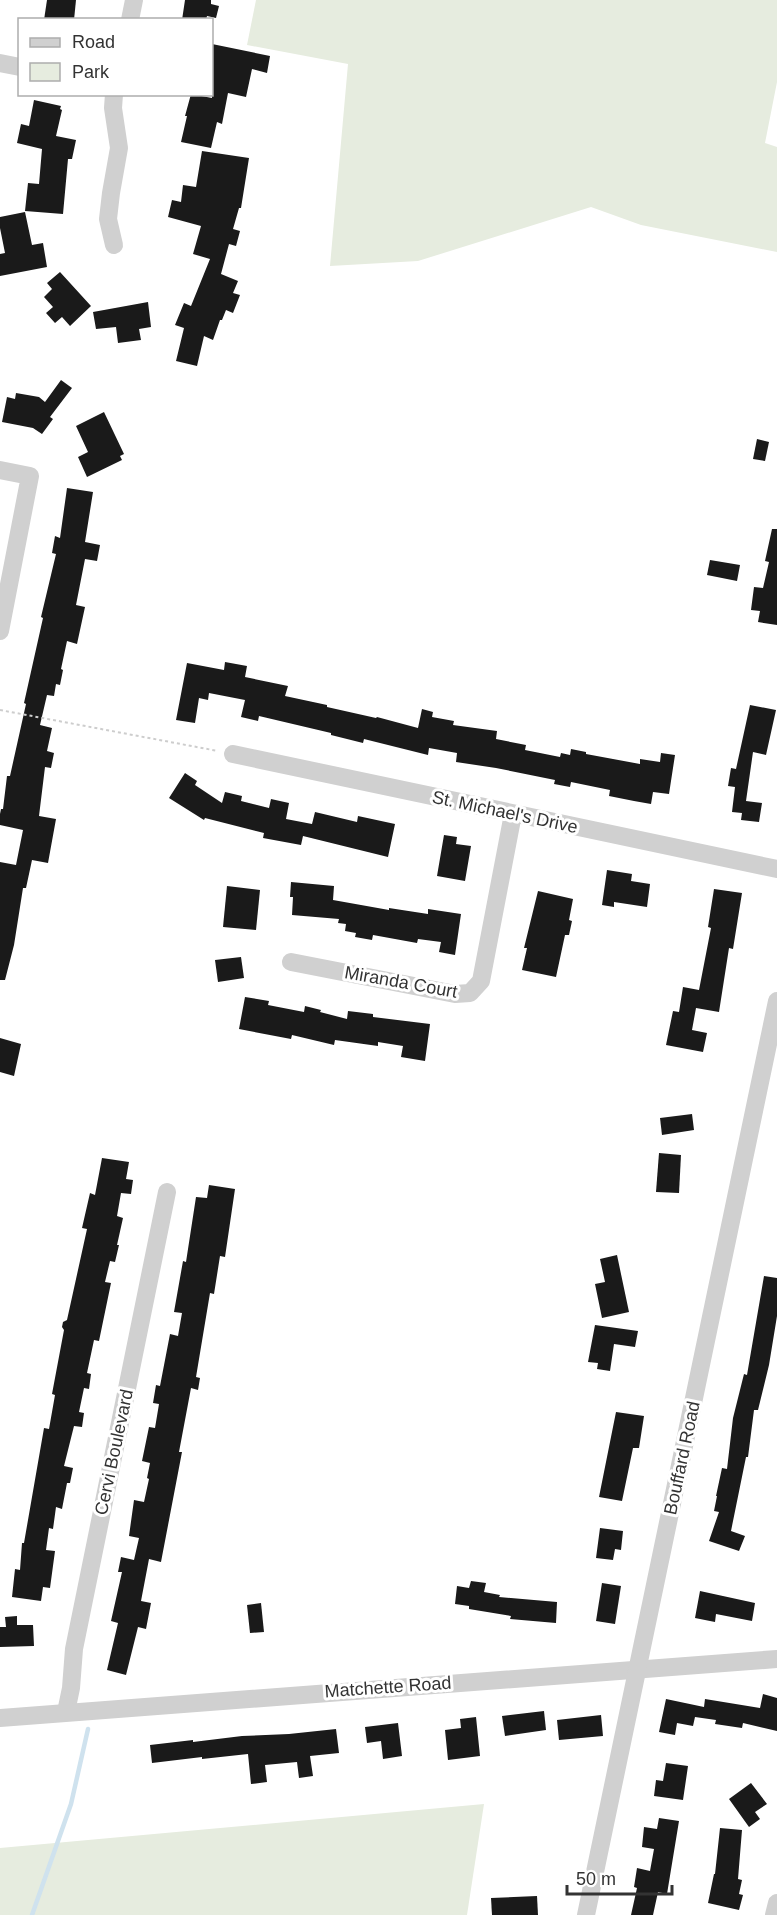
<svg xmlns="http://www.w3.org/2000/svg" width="777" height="1915" font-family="Arial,sans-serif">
<rect width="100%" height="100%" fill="#fff"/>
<g fill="#e6ecdf">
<polygon points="256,0 777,0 777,82 765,143 777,147 777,252 641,225 591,207 418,261 330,266 348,64 247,45"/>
<polygon points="484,1804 467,1915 0,1915 0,1848"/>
</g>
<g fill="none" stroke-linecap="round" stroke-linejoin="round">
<polyline stroke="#cfe2ee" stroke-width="4.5" points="32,1915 71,1804 88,1729"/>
</g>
<g fill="#1a1a1a">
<polygon points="47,0 76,0 74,20 44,20"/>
<polygon points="185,0 211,0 211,4 219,6 216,18 207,16 206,20 182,20"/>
<polygon points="212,44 270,56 267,73 252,69 246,97 228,93 222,124 217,122 211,148 181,142 187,116 185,116 191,94 212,98"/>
<polygon points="34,100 61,106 60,109 62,110 56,136 76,140 72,159 68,159 63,214 25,211 28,183 39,184 42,149 17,143 21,124 29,126"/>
<polygon points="202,151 249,158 241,208 239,208 233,229 240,231 236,246 229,244 221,274 238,281 233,293 240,295 233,313 226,310 222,320 220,320 213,340 204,336 197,366 176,361 184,328 175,325 184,303 191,306 210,259 193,254 201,226 168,217 172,200 181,202 183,185 196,187"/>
<polygon points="25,212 32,245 43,243 47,267 0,276 0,254 5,253 0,228 0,217"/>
<polygon points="60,272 91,306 70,326 62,317 55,323 46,313 53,307 44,297 52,289 47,283"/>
<polygon points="148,302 151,327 139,329 141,340 118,343 116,327 96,329 93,312"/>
<polygon points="61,380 72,388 50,417 53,419 42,434 33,428 2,422 7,397 15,399 16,393 39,397 45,402"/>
<polygon points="104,412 124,454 120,456 122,460 87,477 78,457 88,452 76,426"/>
<polygon points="757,439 769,442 765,461 753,459"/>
<polygon points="67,488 93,492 85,542 100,545 97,561 85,559 76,605 85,607 77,644 67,641 61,669 63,670 60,685 56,684 54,696 47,695 40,725 52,728 47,751 54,753 51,768 45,767 39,816 56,819 48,863 32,860 26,888 23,888 14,945 5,980 0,980 0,862 16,865 23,830 0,825 0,814 1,809 3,809 7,776 10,776 26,704 24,703 43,618 41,617 56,554 52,553 55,536 60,538"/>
<polygon points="772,529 777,529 777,625 758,622 760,611 751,610 754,587 763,588 769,562 765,561"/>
<polygon points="710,560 740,565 737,581 707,575"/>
<polygon points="225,662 247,666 245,677 288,686 285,696 327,705 327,707 376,718 377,717 418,728 422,709 433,712 432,717 454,721 453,725 497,731 496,739 526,745 525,750 560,757 561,753 570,755 571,749 586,752 586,754 640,764 640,759 660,762 661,753 675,755 669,794 653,792 651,804 634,801 609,796 610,790 571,782 570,787 554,784 555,780 496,768 456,762 457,753 429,748 428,755 364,739 363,743 331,735 331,733 259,716 258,721 241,717 245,700 209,693 208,700 199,698 195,723 176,720 187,663 224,670"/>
<polygon points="750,705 776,710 766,755 753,752 746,801 762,803 759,822 741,820 742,813 732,812 735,787 728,786 731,768 736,769"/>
<polygon points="185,773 197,781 195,785 222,803 225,792 242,796 241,801 269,808 271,799 289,803 286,819 312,824 315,812 357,822 358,816 395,824 388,857 303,836 301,845 263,838 264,833 205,818 204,820 169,798"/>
<polygon points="444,835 457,837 456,844 471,846 465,881 437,876"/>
<polygon points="607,870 632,874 631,881 650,884 647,907 614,902 614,907 602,905"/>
<polygon points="291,882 334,886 333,900 389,910 389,908 428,914 428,909 461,914 455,955 439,952 441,942 418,939 417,943 373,935 372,940 355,937 356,933 345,931 346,924 338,923 339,919 292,915 293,897 290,897"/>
<polygon points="227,886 260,890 256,930 223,927"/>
<polygon points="714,889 742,893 733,949 729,948 719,1012 696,1008 692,1030 707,1033 703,1052 666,1045 673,1011 679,1012 683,987 699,990 711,928 708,927"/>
<polygon points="538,891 573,899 569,920 572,921 569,935 565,935 556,977 522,970 527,948 524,948"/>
<polygon points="241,957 244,978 218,982 215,960"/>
<polygon points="245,997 269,1001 268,1005 304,1012 305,1006 321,1010 320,1012 347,1019 348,1011 373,1014 373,1017 430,1024 425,1061 401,1057 403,1046 378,1042 378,1046 335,1040 334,1045 292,1035 291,1039 239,1029"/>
<polygon points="0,1038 21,1044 14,1076 0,1072"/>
<polygon points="692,1114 694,1130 662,1135 660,1118"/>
<polygon points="659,1153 681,1155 679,1193 656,1192"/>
<polygon points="102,1158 129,1162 126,1179 133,1180 131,1194 121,1193 117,1216 123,1218 117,1245 119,1245 115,1262 110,1261 105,1282 111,1283 99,1341 94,1340 87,1373 91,1374 89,1389 84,1388 79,1412 84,1413 82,1427 74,1426 64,1466 73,1468 70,1483 67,1483 62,1509 56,1507 53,1529 49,1528 46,1550 55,1551 50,1588 43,1587 41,1601 12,1597 15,1569 20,1570 22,1543 24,1543 44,1428 49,1429 55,1395 52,1394 64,1330 62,1327 63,1322 67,1320 87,1229 82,1228 90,1193 95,1195"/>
<polygon points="209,1185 235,1189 225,1257 220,1256 214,1294 210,1293 196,1377 200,1378 198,1390 191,1388 179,1452 182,1452 161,1562 149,1559 141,1601 151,1603 146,1629 138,1627 126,1675 107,1670 118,1623 111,1621 122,1572 118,1572 121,1557 134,1560 139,1538 129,1536 134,1500 144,1502 149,1479 147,1478 150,1463 142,1461 149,1427 155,1428 159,1404 153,1403 156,1385 160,1386 170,1334 178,1336 182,1313 174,1312 183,1261 186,1262 196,1197 207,1198"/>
<polygon points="617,1255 629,1312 602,1318 595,1284 605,1282 600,1259"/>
<polygon points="764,1276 777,1278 777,1316 769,1365 758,1410 754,1410 748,1457 746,1457 731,1531 745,1536 739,1551 709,1541 719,1512 714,1511 717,1496 716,1496 722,1468 727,1469 733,1418 744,1374 747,1375"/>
<polygon points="595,1325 638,1331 635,1347 614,1344 610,1371 597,1369 598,1363 588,1362"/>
<polygon points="616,1412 644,1416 639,1448 633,1448 622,1501 599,1497"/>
<polygon points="600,1528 623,1531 621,1550 615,1549 613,1560 596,1558"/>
<polygon points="471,1581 486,1583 484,1592 500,1595 499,1597 557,1602 556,1623 510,1619 511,1616 469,1609 469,1606 455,1604 457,1586 469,1588"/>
<polygon points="602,1583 621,1586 615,1624 596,1621"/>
<polygon points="700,1591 755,1603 752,1621 716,1614 715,1622 695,1618"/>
<polygon points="261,1603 264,1632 250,1633 247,1605"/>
<polygon points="17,1616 17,1625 33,1625 34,1646 0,1647 0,1627 6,1627 5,1617"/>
<polygon points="763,1694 777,1698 777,1731 743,1723 742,1728 715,1724 716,1720 695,1717 693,1726 677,1723 675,1735 659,1732 666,1699 704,1707 705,1699 760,1708"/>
<polygon points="544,1711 546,1730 505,1736 502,1716"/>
<polygon points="601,1715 603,1736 559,1740 557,1720"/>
<polygon points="476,1717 480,1756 448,1760 445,1730 461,1728 460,1719"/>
<polygon points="398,1723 402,1756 383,1759 381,1741 367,1743 365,1727"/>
<polygon points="336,1729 339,1753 310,1756 313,1776 299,1778 297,1762 265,1765 267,1782 251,1784 248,1754 202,1759 202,1757 152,1763 150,1745 193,1740 193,1742 242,1736 289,1734"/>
<polygon points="666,1763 688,1766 683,1800 654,1796 656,1780 663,1781"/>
<polygon points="751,1783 767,1804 755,1812 760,1819 749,1827 729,1799"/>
<polygon points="659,1818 679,1821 667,1894 658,1892 653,1915 631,1915 637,1888 634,1887 637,1868 650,1871 654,1849 642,1847 644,1827 657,1829"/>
<polygon points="720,1828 742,1830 738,1879 742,1880 739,1894 743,1895 739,1910 708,1903 714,1874 715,1874"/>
<polygon points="537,1896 538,1915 492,1915 491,1898"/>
</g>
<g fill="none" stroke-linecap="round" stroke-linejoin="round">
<polyline stroke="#cdcdcd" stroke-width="2" stroke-dasharray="3 3" stroke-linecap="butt" points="0,710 218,751"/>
<g stroke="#d0d0d0" stroke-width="18">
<polyline points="130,20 134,0"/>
<polyline points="0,63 20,67"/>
<polyline points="114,245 108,219 111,193 119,148 113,108 114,94"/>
<polyline points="0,470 30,476 0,631"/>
<polyline points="233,754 777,869"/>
<polyline points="291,962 455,994 470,993 481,981 513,814"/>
<polyline points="66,1712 71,1688 74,1649 167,1192"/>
<polyline points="0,1718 777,1659"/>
<polyline points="586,1915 777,1001"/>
<polyline points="774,1915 777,1903"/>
</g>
</g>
<g text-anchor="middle" stroke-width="6" stroke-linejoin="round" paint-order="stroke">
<g font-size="18" fill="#333" stroke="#fff">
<text transform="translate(505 812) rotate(12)" y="6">St. Michael's Drive</text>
<text transform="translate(401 982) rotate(10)" y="6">Miranda Court</text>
<text transform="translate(114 1452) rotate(-78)" y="6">Cervi Boulevard</text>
<text transform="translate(682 1458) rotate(-78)" y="6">Bouffard Road</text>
<text transform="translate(388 1687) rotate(-4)" y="6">Matchette Road</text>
</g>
</g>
<rect x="18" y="18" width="195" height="78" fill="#ffffff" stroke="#adadad" stroke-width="1.5"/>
<rect x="30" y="38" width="30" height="9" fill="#d0d0d0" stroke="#adadad" stroke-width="1.5"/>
<text x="72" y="48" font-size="18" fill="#333333">Road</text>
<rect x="30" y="63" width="30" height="18" fill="#e6ecdf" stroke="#adadad" stroke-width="1.5"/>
<text x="72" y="78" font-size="18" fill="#333333">Park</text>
<path d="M567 1885v9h105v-9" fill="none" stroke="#333333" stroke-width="3"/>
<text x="576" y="1885" font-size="18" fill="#333333" stroke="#ffffff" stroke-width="4.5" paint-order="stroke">50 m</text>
</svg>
